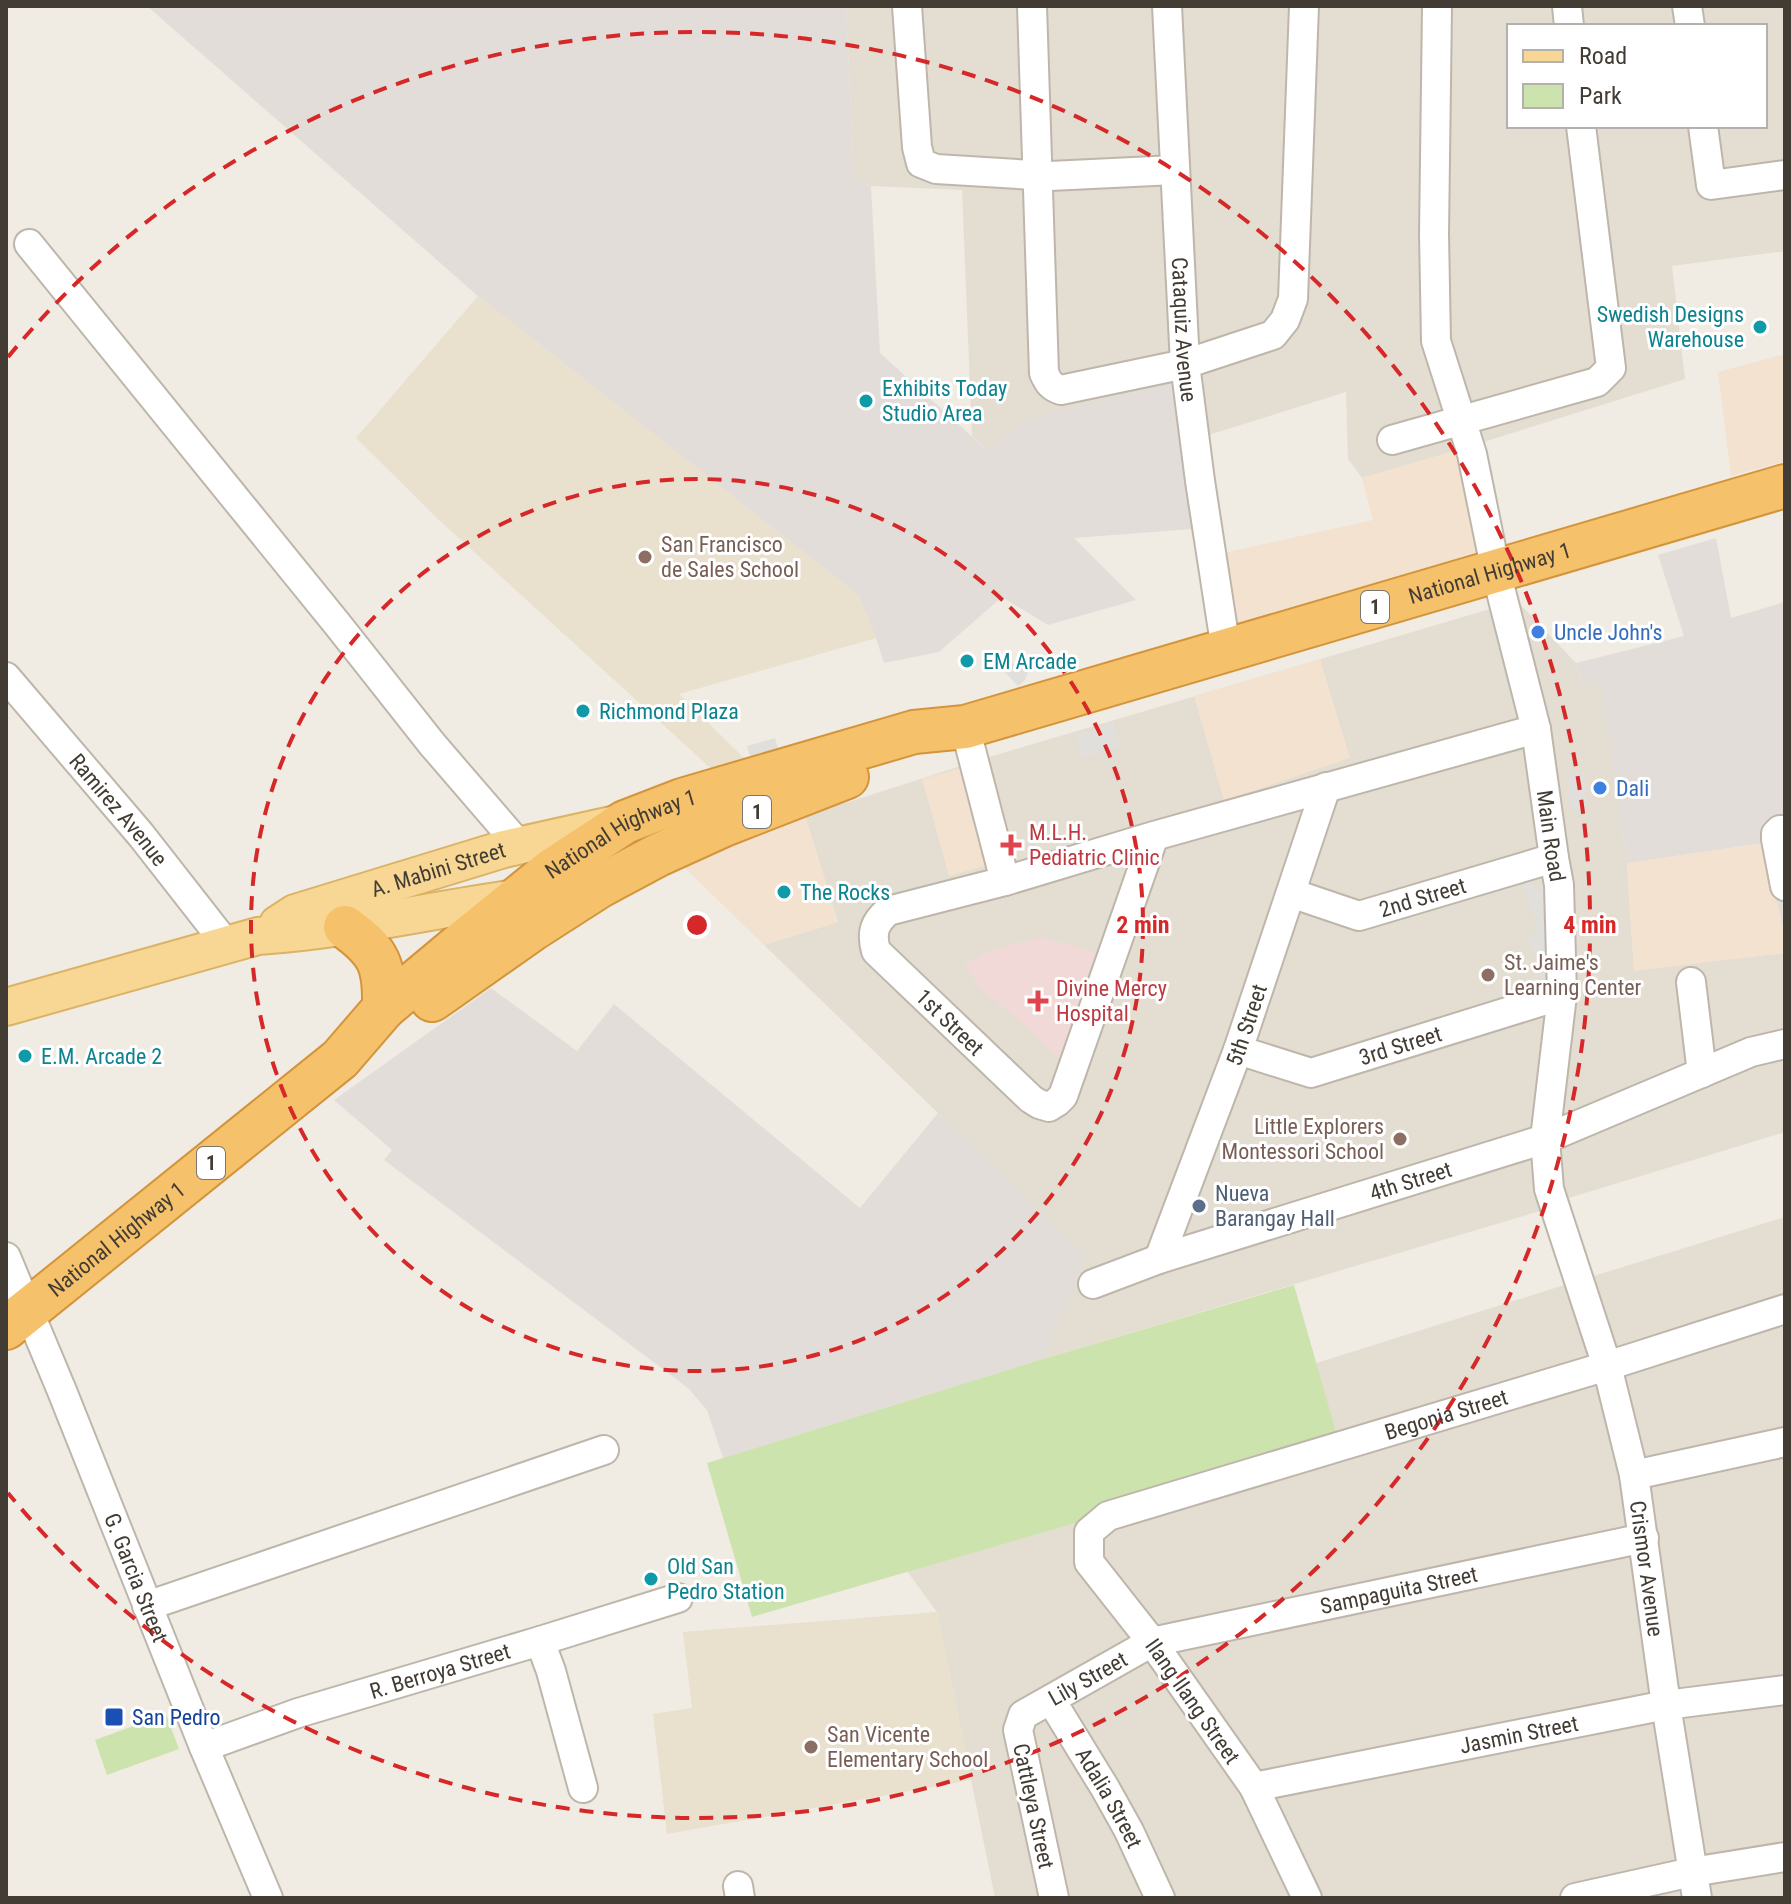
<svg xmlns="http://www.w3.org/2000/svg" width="1791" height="1904" font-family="'Roboto Condensed',sans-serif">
<rect width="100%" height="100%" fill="#f0ece3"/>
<g fill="#e4ddd2" fill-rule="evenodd">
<path d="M846 6H1785V251L1672 266 1685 379 1458 450 1362 478 1348 459 1346 392 1183 443 1026 419 988 451 972 436 962 190 871 186 854 178ZM1509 26H1765V126H1509Z"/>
<polygon points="1517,601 1576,663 1583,686 1601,683 1627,863 1634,970 1785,953 1785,1132 1572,1197 1540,1211 1043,1359 1086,1256 764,945 838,922 805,816 989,757"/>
<polygon points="1785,1217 1785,1898 995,1898 937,1612 860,1507 1558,1287"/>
</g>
<g fill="#f2e2cf">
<polygon points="1785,354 1785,461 1731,476 1718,372"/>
<polygon points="1458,450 1481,551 1231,626 1219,554 1373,520 1362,478"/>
<polygon points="1320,659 1350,758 1224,801 1194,696"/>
<polygon points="961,768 988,865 949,876 922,779"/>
<polygon points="805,816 838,922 764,945 683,866"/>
<polygon points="1764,843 1785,935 1785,953 1634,971 1627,863"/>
</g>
<g fill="#e2ddd8">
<polygon points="147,6 846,6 854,177 871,186 880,353 988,451 1026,419 1175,382 1192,529 1074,538 1136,600 1048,625 1002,597 939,652 884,663 876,638 858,595 478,296"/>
<polygon points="1716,538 1731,618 1785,602 1785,935 1763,843 1627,863 1601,684 1583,686 1576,663 1684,636 1658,555"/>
<polygon points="491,988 577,1051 614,1004 860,1208 938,1113 1087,1256 1043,1359 723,1458 707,1410 688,1388 384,1160 392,1150 334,1100"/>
</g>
<g fill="#e9e0ce">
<polygon points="478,296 858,595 876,638 679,694 750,764 717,774 439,520 356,438"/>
<polygon points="937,1612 971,1780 667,1834 653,1714 692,1708 683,1632"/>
</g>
<polygon fill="#f1d9d7" points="1041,937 1095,952 1061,1060 1013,1015 979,987 965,964 990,951"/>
<g fill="#cde3ae">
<polygon points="1294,1285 1340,1446 752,1617 707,1463 1043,1359"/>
<polygon points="166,1714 179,1749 107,1775 95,1740"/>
</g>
<g fill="#e1dfdc">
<polygon points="1031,653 1037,659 1030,666 1025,680 1018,686 1000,667 1008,658 1017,667"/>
<polygon points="1113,723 1120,746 1082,758 1075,736"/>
<polygon points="775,738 780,755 752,764 747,746"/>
<polygon points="1584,772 1586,809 1571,811 1568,776"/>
<polygon points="1531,876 1535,890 1546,888 1553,987 1545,988 1528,937 1539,934 1522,879"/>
</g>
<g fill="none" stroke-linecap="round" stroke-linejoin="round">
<defs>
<g id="minor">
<polyline points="907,6 917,147 921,163 936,169 1050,176 1175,170"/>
<path d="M1032 6 1044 373C1048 382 1051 387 1061 390L1185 364 1273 335 1285 320 1293 299 1304 6"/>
<path id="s1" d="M1167 6 1185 364 1200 481 1226 650"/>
<path id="s2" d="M1437 6 1434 234 1436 341 1472 454 1496 572 1536 729 1554 858 1559 885 1562 995 1545 1139 1549 1189 1607 1366 1634 1475 1666 1705 1697 1898"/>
<polyline points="1567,6 1569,26"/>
<polyline points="1687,6 1690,26"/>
<polyline points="1703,126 1711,185 1785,175"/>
<polyline points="29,244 338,625 432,744 519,845"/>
<polyline points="1392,440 1597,382 1611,368 1581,126"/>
<path id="s3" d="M6 677 141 835 227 945"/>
<polyline points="965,727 1005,881"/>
<polyline points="1785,830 1780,830 1776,834 1776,839 1785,886"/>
<path d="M1154 836 1063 1096 1057 1102 1049 1107 1039 1104 1031 1099 876 951C871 933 874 923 888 911L1005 881 1154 836 1536 729"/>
<path id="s4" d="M1291 893 1359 916 1554 858"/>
<polyline points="1691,982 1702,1073"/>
<path id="s5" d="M1238 1050 1311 1073 1562 995"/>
<path id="s6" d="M6 1257 62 1391 204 1747 268 1898"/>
<path id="s7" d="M1159 1259 1238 1050 1326 787"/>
<path id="s8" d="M1093 1284 1159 1259 1545 1139 1751 1052 1785 1044"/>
<polyline points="1634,1475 1785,1442"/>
<polyline points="147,1606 604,1450"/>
<polyline points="540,1641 551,1671 583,1788"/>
<path id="s9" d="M1051 1700 1105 1788 1129 1831 1160 1898"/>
<path id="s10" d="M204 1747 298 1713 540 1641 678 1598"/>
<path id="s11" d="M1254 1787 1666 1705 1785 1690"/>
<polyline points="738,1886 740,1898"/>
<path id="s12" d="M1054 1898 1018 1730 1023 1715 1152 1642 1644 1538"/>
<path id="s13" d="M1307 1898 1254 1787 1152 1642 1089 1562V1532L1108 1516 1607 1366 1785 1309"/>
<polyline points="1575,1898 1692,1872 1785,1857"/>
</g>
<g id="major">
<path id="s14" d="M278 924 295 913 504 849 616 824"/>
<path d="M6 1007 258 936C348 930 435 909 523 897"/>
</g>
<g id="highway">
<path d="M345 927C380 952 385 966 384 1008"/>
<polyline points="432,1000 533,929 600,886 658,855 724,825 847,777"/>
<path id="s15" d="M6 1328 340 1059 384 1008 457 947 552 870 625 822 682 800 914 732 965 727 1785 486"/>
</g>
</defs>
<use href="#minor" stroke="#beb6aa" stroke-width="32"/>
<use href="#major" stroke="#dbb366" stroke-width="40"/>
<use href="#highway" stroke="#d3943b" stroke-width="46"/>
<use href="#minor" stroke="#fff" stroke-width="28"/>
<use href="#major" stroke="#f8d795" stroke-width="36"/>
<use href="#highway" stroke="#f5c16a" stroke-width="42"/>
</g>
<g fill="none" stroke="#d62828" stroke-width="4" stroke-dasharray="14 10">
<circle cx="697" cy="925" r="446"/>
<path d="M8 357A893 893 0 1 1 8 1493"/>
</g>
<g fill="#0f9aa8" stroke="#fff" stroke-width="3">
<circle cx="1760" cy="327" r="8"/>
<circle cx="866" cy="401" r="8"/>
<circle cx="967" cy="661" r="8"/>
<circle cx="583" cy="711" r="8"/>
<circle cx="784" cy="892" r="8"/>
<circle cx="25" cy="1056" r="8"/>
<circle cx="651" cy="1579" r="8"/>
</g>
<g fill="#8d6e63" stroke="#fff" stroke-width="3">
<circle cx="645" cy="557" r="8"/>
<circle cx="1488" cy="975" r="8"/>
<circle cx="1400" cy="1139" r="8"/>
<circle cx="811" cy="1747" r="8"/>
</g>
<g fill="#3f7fe0" stroke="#fff" stroke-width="3">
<circle cx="1538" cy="632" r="8"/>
<circle cx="1600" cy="788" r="8"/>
</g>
<g fill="#e0444e" stroke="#fff" stroke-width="3">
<path d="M1007 833h8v8h8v8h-8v8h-8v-8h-8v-8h8z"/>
<path d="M1034 989h8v8h8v8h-8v8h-8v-8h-8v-8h8z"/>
</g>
<circle fill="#5c6f8a" stroke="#fff" stroke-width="3" cx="1199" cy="1206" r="8"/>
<rect fill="#1a4fb4" stroke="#fff" stroke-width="3" x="104" y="1707" width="20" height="20" rx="4"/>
<g text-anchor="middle" stroke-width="6" stroke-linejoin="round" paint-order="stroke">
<g fill="#fff" stroke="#7b7671" stroke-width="2">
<rect x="1361" y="591" width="28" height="32" rx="6"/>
<rect x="743" y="796" width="28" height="32" rx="6"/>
<rect x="197" y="1147" width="28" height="32" rx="6"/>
</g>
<g font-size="20" font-weight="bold" fill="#423c34">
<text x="1375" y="614">1</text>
<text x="757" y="819">1</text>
<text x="211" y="1170">1</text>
</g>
<g font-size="22" fill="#0d838f" stroke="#fff" text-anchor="start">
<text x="1744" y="322" text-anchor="end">Swedish Designs<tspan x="1744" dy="25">Warehouse</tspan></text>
<text x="882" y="396">Exhibits Today<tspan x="882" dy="25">Studio Area</tspan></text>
<text x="983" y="669">EM Arcade</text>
<text x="599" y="719">Richmond Plaza</text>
<text x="800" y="900">The Rocks</text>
<text x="41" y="1064">E.M. Arcade 2</text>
<text x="667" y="1574">Old San<tspan x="667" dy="25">Pedro Station</tspan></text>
</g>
<g font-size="22" fill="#423c34" stroke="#fff">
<text dy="8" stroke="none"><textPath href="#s1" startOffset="324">Cataquiz Avenue</textPath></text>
<text dy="8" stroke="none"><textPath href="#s15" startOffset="1702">National Highway 1</textPath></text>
<text dy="8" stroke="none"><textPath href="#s3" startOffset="174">Ramirez Avenue</textPath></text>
<text dy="8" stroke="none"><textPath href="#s15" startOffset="792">National Highway 1</textPath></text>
<text dy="8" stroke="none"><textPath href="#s2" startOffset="844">Main Road</textPath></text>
<text dy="8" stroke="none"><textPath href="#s14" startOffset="170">A. Mabini Street</textPath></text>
<text dy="8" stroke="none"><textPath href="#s4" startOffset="138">2nd Street</textPath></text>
<text transform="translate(950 1022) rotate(44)" y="8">1st Street</text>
<text dy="8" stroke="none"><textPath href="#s7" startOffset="250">5th Street</textPath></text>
<text dy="8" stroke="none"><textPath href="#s5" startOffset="170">3rd Street</textPath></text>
<text dy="8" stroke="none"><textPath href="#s8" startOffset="334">4th Street</textPath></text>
<text dy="8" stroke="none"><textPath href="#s15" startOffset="142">National Highway 1</textPath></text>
<text dy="8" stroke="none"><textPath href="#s13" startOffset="810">Begonia Street</textPath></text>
<text dy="8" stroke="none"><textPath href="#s2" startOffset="1592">Crismor Avenue</textPath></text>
<text dy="8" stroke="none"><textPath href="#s6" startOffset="346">G. Garcia Street</textPath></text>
<text dy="8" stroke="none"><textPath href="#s12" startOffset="588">Sampaguita Street</textPath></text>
<text dy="8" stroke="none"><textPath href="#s10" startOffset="248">R. Berroya Street</textPath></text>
<text dy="8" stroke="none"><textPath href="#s12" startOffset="262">Lily Street</textPath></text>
<text transform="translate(1193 1701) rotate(55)" y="8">Ilang Ilang Street</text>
<text dy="8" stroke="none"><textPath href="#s11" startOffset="270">Jasmin Street</textPath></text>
<text dy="8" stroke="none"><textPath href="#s9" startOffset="114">Adalia Street</textPath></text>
<text transform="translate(1034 1806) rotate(78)" y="8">Cattleya Street</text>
</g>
<g font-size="22" fill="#785e54" stroke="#fff" text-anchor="start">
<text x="661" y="552">San Francisco<tspan x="661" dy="25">de Sales School</tspan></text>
<text x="1504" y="970">St. Jaime's<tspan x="1504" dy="25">Learning Center</tspan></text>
<text x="1384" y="1134" text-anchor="end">Little Explorers<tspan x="1384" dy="25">Montessori School</tspan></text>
<text x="827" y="1742">San Vicente<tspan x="827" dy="25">Elementary School</tspan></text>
</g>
<g font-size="22" fill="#366cbe" stroke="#fff" text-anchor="start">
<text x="1554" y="640">Uncle John's</text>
<text x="1616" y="796">Dali</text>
</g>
<g font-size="22" fill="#be3a42" stroke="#fff" text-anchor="start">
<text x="1029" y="840">M.L.H.<tspan x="1029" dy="25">Pediatric Clinic</tspan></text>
<text x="1056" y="996">Divine Mercy<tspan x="1056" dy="25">Hospital</tspan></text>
</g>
<g font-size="22" fill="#4e5e75" stroke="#fff" text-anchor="start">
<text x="1215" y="1201">Nueva<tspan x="1215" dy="25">Barangay Hall</tspan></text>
</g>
<g font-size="22" fill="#164399" stroke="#fff" text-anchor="start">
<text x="132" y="1725">San Pedro</text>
</g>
</g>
<circle cx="697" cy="925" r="12" fill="#d62828" stroke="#fff" stroke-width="4"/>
<g font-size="24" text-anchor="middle" font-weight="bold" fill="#d62828" stroke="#fff" stroke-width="6" stroke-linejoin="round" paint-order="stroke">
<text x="1143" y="933">2 min</text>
<text x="1590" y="933">4 min</text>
</g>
<rect width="1791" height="1904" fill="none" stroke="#423c34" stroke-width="16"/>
<rect x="1507" y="24" width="260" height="104" fill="#ffffff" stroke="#b3b1ae" stroke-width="2"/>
<rect x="1523" y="50" width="40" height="12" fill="#f8d795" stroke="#b3b1ae" stroke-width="2"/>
<text x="1579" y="64" font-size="24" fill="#423c34">Road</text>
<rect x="1523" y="84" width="40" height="24" fill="#cde3ae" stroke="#b3b1ae" stroke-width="2"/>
<text x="1579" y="104" font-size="24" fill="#423c34">Park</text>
</svg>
